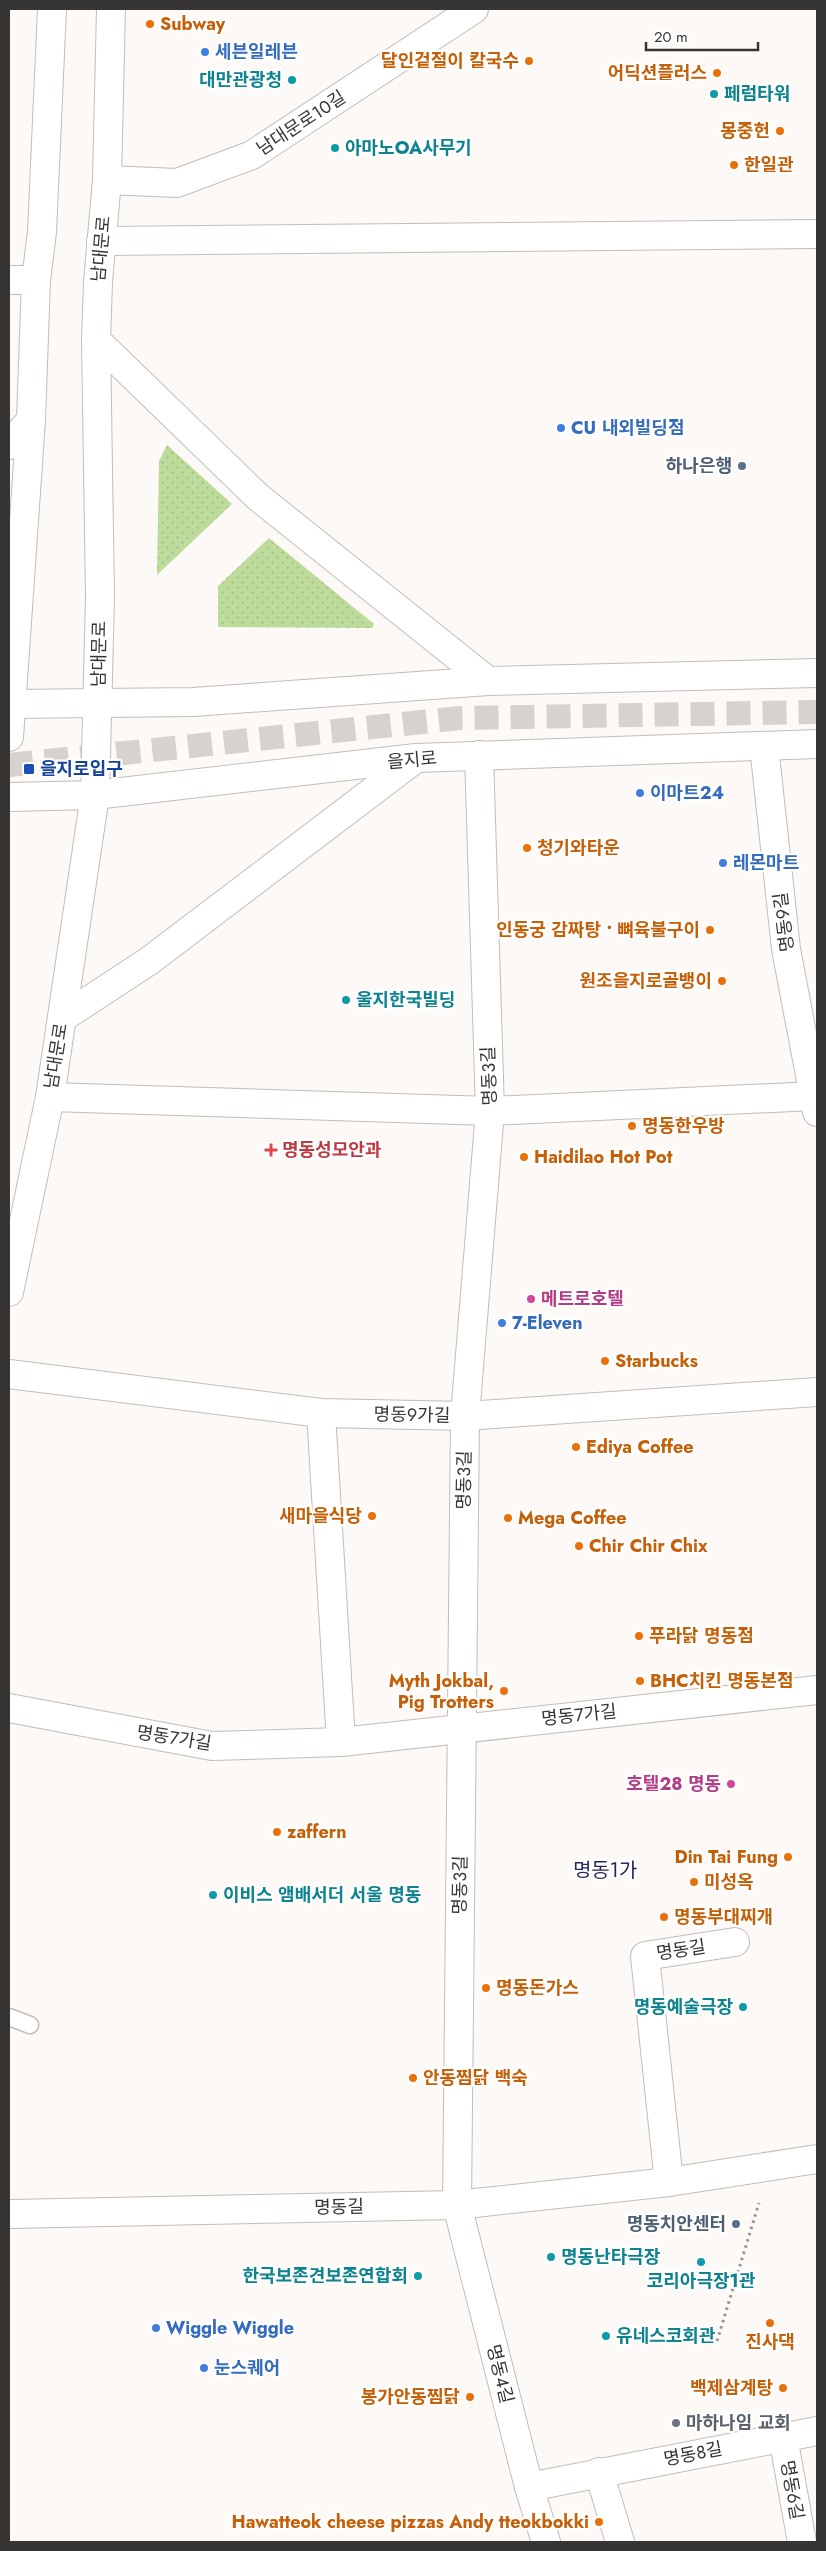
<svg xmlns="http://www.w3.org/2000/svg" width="826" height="2551" font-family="Jost,'Noto Sans KR',sans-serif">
<defs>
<pattern id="grass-dots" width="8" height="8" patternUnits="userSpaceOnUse" patternTransform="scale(1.25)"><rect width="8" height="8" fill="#bddc9b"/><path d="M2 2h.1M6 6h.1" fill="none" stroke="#a3bd86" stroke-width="1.8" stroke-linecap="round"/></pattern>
</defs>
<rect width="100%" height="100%" fill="#fdf9f7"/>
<g fill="url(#grass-dots)">
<polygon points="167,445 232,504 157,575 159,461"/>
<polygon points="269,538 374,624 372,628 218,627 218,586"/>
</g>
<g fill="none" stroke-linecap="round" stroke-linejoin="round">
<polyline stroke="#d5d2d0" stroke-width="24" stroke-dasharray="24 12" stroke-linecap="butt" points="9,765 460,718 817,712"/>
<defs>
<polyline id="service" points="9,2017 30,2025"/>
<g id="minor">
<polyline points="107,180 177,183 252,155 474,9"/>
<polyline points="101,241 817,234"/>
<polyline points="9,280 36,280"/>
<polyline points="764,746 786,949 817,1112"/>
<polyline points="479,755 490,1111 465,1416 457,2205 529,2487 546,2542"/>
<polyline points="50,1097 490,1111 814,1096"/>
<polyline points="9,1374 321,1413 465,1416 817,1392"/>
<polyline points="321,1413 341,1742"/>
<polyline points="9,1708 212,1746 341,1742 817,1690"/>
<polyline points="669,2182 645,1956 735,1942"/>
<polyline points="9,2214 457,2205 669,2182 817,2159"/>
<polyline points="783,2437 802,2542"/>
<polyline points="599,2472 620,2542"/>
<polyline points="529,2487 817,2431"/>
</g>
<g id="secondary">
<polyline points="9,737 31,420 36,280 42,232 52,9"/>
<polyline points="9,1292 50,1097 95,795 100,597 96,340 98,282 107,180 111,9"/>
</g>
<g id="primary">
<polyline points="96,340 258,497 488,681"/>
<polyline points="9,445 31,420"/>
<polyline points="9,704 193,702 488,681 817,673"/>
<polyline points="9,797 95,795 416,758 817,744"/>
<polyline points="62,1018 149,961 415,759"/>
</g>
</defs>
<use href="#service" stroke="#c1bdbb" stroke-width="19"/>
<use href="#minor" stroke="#c1bdbb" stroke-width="30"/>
<use href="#secondary" stroke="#c1bdbb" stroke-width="30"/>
<use href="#primary" stroke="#c1bdbb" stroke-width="30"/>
<polyline stroke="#979593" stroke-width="3" stroke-dasharray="2.5 4" stroke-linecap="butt" points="717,2341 759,2203"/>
<use href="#service" stroke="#fff" stroke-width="16"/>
<use href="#minor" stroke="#fff" stroke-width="28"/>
<use href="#secondary" stroke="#fff" stroke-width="28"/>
<use href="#primary" stroke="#fff" stroke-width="28"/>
</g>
<g fill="#e8710a" stroke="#fff" stroke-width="2">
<circle cx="150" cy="24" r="5"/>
<circle cx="529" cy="61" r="5"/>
<circle cx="717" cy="73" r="5"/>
<circle cx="780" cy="131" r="5"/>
<circle cx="734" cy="165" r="5"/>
<circle cx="527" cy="848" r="5"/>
<circle cx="710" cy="930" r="5"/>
<circle cx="722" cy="981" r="5"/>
<circle cx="632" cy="1126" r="5"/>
<circle cx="524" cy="1157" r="5"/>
<circle cx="605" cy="1361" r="5"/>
<circle cx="576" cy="1447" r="5"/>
<circle cx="372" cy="1516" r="5"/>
<circle cx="508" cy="1518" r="5"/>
<circle cx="579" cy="1546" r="5"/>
<circle cx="639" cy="1636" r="5"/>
<circle cx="640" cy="1681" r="5"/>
<circle cx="504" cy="1691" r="5"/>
<circle cx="277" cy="1832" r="5"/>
<circle cx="788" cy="1857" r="5"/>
<circle cx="694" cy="1882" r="5"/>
<circle cx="664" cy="1917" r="5"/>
<circle cx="486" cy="1988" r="5"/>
<circle cx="413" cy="2078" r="5"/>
<circle cx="770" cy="2323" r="5"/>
<circle cx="783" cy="2388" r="5"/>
<circle cx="470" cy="2397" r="5"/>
<circle cx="599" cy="2522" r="5"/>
</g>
<g fill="#3f7fe0" stroke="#fff" stroke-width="2">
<circle cx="205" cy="52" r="5"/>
<circle cx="561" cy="428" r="5"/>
<circle cx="640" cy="793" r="5"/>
<circle cx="723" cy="863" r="5"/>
<circle cx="502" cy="1323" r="5"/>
<circle cx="156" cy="2328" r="5"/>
<circle cx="204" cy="2368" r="5"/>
</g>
<g fill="#0f9aa8" stroke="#fff" stroke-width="2">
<circle cx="292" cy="80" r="5"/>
<circle cx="714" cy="94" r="5"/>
<circle cx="335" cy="148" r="5"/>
<circle cx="346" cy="1000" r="5"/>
<circle cx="213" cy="1895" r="5"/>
<circle cx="743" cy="2007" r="5"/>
<circle cx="551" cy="2257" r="5"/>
<circle cx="701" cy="2262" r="5"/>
<circle cx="418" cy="2276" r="5"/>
<circle cx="606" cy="2336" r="5"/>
</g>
<g fill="#5c6f8a" stroke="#fff" stroke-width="2">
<circle cx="742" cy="466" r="5"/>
<circle cx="736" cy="2224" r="5"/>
</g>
<rect fill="#1a4fb4" stroke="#fff" stroke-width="2" x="23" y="763" width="12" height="12" rx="2.5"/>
<path fill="#e0444e" stroke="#fff" stroke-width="2" d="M268.5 1142.5h5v5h5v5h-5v5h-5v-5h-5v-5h5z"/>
<g fill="#d1479c" stroke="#fff" stroke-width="2">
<circle cx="531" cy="1299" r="5"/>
<circle cx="731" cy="1784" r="5"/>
</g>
<circle fill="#6b7280" stroke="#fff" stroke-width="2" cx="676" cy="2423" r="5"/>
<g text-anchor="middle" stroke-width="4.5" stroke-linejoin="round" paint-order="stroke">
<g font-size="18" font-weight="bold" fill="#c56008" stroke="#fff" text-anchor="start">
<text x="160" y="30">Subway</text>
<text x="519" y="67" text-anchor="end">달인겉절이 칼국수</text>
<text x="707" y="79" text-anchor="end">어딕션플러스</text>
<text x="770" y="137" text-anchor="end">몽중헌</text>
<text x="744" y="171">한일관</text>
<text x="537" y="854">청기와타운</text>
<text x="700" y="936" text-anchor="end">인동궁 감짜탕 • 뼈육불구이</text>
<text x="712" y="987" text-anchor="end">원조을지로골뱅이</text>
<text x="642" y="1132">명동한우방</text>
<text x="534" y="1163">Haidilao Hot Pot</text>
<text x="615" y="1367">Starbucks</text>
<text x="586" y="1453">Ediya Coffee</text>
<text x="362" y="1522" text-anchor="end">새마을식당</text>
<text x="518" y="1524">Mega Coffee</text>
<text x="589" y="1552">Chir Chir Chix</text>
<text x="649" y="1642">푸라닭 명동점</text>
<text x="494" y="1687" text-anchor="end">Myth Jokbal,<tspan x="494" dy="21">Pig Trotters</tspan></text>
<text x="650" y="1687">BHC치킨 명동본점</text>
<text x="287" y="1838">zaffern</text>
<text x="778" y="1863" text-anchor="end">Din Tai Fung</text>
<text x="704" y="1888">미성옥</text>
<text x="674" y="1923">명동부대찌개</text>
<text x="496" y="1994">명동돈가스</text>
<text x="423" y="2084">안동찜닭 백숙</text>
<text x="770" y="2348" text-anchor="middle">진사댁</text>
<text x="773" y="2394" text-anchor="end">백제삼계탕</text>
<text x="460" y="2403" text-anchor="end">봉가안동찜닭</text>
<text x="589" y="2528" text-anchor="end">Hawatteok cheese pizzas Andy tteokbokki</text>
</g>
<g font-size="18" font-weight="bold" fill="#366cbe" stroke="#fff" text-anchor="start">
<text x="215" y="58">세븐일레븐</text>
<text x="571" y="434">CU 내외빌딩점</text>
<text x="650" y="799">이마트24</text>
<text x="733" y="869">레몬마트</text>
<text x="512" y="1329">7-Eleven</text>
<text x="166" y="2334">Wiggle Wiggle</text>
<text x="214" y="2374">눈스퀘어</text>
</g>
<g font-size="18" font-weight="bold" fill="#0d838f" stroke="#fff" text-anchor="start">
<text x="282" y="86" text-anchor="end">대만관광청</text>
<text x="724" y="100">페럼타워</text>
<text x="345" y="154">아마노OA사무기</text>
<text x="356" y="1006">울지한국빌딩</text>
<text x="223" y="1901">이비스 앰배서더 서울 명동</text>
<text x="733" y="2013" text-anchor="end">명동예술극장</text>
<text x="561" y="2263">명동난타극장</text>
<text x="408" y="2282" text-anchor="end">한국보존견보존연합회</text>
<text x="701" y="2287" text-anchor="middle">코리아극장1관</text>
<text x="616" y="2342">유네스코회관</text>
</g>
<g font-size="18" fill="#363534" stroke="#fff">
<text transform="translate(301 123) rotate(-33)" y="6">남대문로10길</text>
<text transform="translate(101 249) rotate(-85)" y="6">남대문로</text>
<text transform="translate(99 654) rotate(-89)" y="6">남대문로</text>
<text transform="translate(412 760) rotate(-5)" y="6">을지로</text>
<text transform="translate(784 922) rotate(-97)" y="6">명동9길</text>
<text transform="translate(56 1056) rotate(-81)" y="6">남대문로</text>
<text transform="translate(489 1076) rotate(-92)" y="6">명동3길</text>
<text transform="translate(412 1415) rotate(1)" y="6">명동9가길</text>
<text transform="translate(464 1480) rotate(-89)" y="6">명동3길</text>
<text transform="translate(579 1715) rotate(-6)" y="6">명동7가길</text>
<text transform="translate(174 1738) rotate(9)" y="6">명동7가길</text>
<text transform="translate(460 1885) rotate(-89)" y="6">명동3길</text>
<text transform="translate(681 1950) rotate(-9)" y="6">명동길</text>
<text transform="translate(339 2207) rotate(-1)" y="6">명동길</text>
<text transform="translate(500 2374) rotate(76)" y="6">명동4길</text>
<text transform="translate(693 2454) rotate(-11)" y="6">명동8길</text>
<text transform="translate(792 2490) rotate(80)" y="6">명동6길</text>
</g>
<g font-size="18" font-weight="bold" fill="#4e5e75" stroke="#fff" text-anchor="end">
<text x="732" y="472">하나은행</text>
<text x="726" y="2230">명동치안센터</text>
</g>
<g font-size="18" font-weight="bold" fill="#164399" stroke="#fff" text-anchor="start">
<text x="40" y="775">을지로입구</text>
</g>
<g font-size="18" font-weight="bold" fill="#be3a42" stroke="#fff" text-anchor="start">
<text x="282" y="1156">명동성모안과</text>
</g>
<g font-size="18" font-weight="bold" fill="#b23c85" stroke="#fff" text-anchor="start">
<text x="541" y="1305">메트로호텔</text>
<text x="721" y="1790" text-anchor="end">호텔28 명동</text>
</g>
<g font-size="18" font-weight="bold" fill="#5b616d" stroke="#fff" text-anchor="start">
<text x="686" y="2429">마하나임 교회</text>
</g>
<g font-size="20" fill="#262660" stroke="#fff">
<text x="605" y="1877">명동1가</text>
</g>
</g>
<rect width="826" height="2551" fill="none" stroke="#363534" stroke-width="20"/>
<path d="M646 42v8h112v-8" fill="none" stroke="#363534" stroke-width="2.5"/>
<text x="654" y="42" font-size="15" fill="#363534" stroke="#ffffff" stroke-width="4" paint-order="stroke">20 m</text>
</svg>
